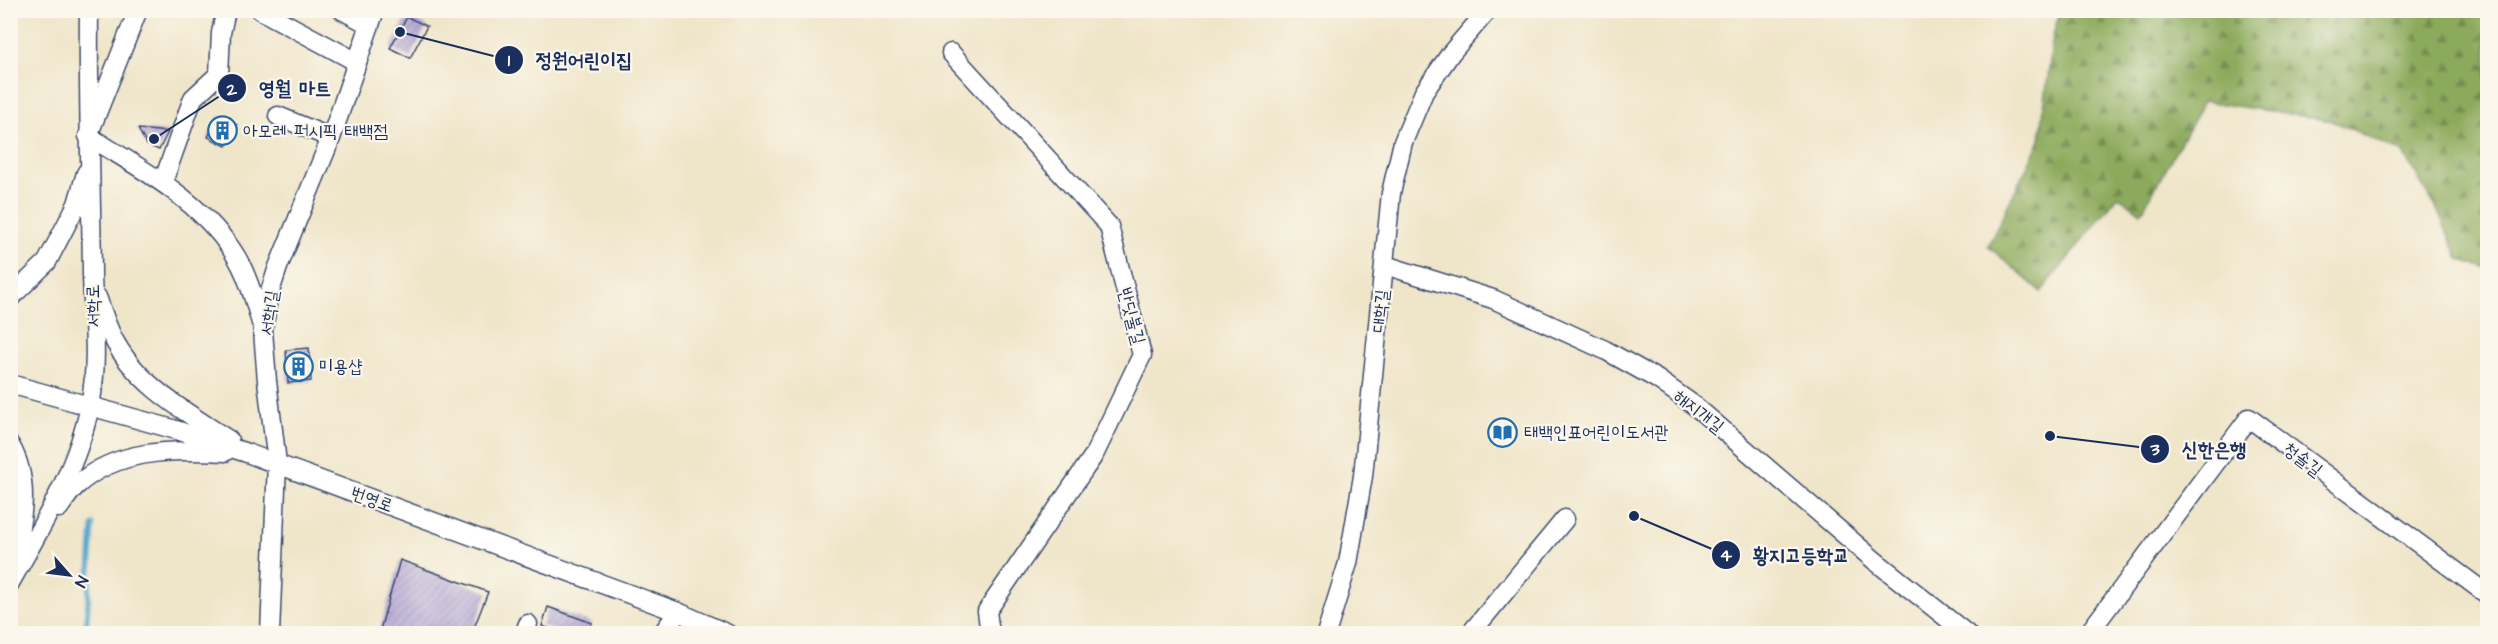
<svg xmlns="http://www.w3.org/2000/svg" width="2498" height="644" font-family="'Architects Daughter','Poor Story',sans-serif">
<defs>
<pattern id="forest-firs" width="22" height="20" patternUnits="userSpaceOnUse" patternTransform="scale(1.5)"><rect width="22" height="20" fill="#8caa5c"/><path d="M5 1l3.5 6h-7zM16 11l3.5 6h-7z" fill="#728b4f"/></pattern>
<pattern id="building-hatch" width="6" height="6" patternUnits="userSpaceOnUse" patternTransform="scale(1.5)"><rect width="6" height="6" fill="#aa9dd1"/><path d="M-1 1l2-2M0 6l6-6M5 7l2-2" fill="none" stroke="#8a80ad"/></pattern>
</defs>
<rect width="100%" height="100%" fill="#fbf7ec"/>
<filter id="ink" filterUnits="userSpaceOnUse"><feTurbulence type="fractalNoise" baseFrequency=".0167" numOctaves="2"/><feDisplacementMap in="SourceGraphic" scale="12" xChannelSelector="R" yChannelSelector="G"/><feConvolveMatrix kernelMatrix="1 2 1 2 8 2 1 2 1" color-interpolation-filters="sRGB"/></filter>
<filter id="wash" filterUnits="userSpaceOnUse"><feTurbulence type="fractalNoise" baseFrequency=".008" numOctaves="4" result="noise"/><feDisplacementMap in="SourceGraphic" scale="24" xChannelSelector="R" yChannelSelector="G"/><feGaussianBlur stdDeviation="1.35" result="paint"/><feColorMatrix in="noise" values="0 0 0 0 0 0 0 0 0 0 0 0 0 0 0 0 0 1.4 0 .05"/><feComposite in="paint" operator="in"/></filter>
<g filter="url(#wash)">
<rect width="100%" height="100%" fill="#efe5c9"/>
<polygon fill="url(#forest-firs)" stroke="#546c5d" stroke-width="1.5" points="2060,11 2487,11 2487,269 2459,259 2436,207 2402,152 2333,121 2204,101 2141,213 2118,196 2041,292 1988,246 2040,140 2053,36"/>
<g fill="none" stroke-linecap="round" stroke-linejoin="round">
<polyline stroke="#52a4cd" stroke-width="5" points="86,634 93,525"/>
</g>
<g id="blocks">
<g fill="url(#building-hatch)">
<polygon points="407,17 427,26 410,58 390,48"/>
<polygon points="219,116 237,125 226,146 208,137"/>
<polygon points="138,129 168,132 159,150 147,145"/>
<polygon points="309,348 311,381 288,383 286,350"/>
<polygon points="400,560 488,592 472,633 379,633"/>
<polygon points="548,607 592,623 587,633 562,633 542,626"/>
</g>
</g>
</g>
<g filter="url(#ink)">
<use href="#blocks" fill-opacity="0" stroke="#3b4a6e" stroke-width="1.5"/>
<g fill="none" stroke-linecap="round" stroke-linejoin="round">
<defs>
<g id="minor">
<path d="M138 10 88 136C140 168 197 198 232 250 247 272 254 298 261 323"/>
<polyline points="260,10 357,62"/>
<polyline points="342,10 370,25"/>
<polyline points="951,53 1109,226 1142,355 1094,455 987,611 990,634"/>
<polyline points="278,116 331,138"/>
<polyline points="163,182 193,98 219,74 221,33 226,10"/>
<polyline points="1385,265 1493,299 1605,350 1657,379 1695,406 1874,560 1967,634"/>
<path d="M97 297C102 310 106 324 112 336 135 384 186 412 229 440"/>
<polyline points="10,298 47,262 77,204 86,173"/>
<polyline points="10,384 173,429 247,453 678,612 728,634"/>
<path d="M10 445C33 485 20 527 12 569"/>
<path d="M59 508C64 501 69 493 76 486 117 448 173 450 225 452"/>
<path d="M10 583C41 527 78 468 90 405 99 363 93 317 92 274 91 186 88 98 89 10"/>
<polyline points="270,634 277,463 267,381 263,331 268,298 278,267 331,138 375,10"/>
<polyline points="524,634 528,624"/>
<polyline points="662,634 678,612"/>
<polyline points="1326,634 1348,563 1363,476 1391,193 1403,142 1424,92 1451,53 1488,10"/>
<polyline points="1470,634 1565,519"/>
<polyline points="2088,634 2249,418 2488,595"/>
</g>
</defs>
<use href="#minor" stroke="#3b4a6e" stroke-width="21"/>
<use href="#minor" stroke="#fff" stroke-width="18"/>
</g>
</g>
<defs>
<symbol id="building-ring" viewBox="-11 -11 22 22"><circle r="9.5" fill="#fbf7ec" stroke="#1f6fb2" stroke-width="1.5"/><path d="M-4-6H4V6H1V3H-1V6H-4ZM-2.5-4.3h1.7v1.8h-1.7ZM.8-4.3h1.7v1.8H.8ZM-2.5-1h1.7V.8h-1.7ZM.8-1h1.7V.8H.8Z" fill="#1f6fb2"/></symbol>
<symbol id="library-ring" viewBox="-11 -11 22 22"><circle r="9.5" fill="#fbf7ec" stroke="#1f6fb2" stroke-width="1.5"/><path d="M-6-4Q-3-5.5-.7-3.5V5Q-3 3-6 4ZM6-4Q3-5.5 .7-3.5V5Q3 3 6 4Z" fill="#1f6fb2"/></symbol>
</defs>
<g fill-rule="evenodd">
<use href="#building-ring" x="206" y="114" width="33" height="33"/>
<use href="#building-ring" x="282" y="350" width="33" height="33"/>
<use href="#library-ring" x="1486" y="416" width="33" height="33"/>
</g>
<g text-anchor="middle" stroke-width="4.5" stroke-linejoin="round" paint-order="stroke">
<g font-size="18" fill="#1b2f5e" stroke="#fbf7ec" text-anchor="start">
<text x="243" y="137">아모레 퍼시픽 태백점</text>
<text x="319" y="372">미용샵</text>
<text x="1524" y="438">태백인표어린이도서관</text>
</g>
<g font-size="18" fill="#1b2f5e" stroke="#fbf7ec">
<text transform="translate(93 306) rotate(-91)" y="6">서학로</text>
<text transform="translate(1380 311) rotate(-84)" y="6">대학길</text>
<text transform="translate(269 313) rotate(-82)" y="6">서학1길</text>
<text transform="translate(1132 316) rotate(75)" y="6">반딧불길</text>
<text transform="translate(1699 411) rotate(38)" y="6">해지개길</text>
<text transform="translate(2303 459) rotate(37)" y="6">청솔길</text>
<text transform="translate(372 499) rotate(20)" y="6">번영로</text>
</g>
</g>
<path fill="none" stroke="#1b2f5e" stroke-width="2" d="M400 32L509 60M154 139L232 88M2050 436L2155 449M1634 516L1726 555"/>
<g fill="#1b2f5e" stroke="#fbf7ec" stroke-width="2">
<circle cx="400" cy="32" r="6"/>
<circle cx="154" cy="139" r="6"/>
<circle cx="2050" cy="436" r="6"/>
<circle cx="1634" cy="516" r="6"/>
<circle cx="509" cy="60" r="15"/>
<circle cx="232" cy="88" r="15"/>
<circle cx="2155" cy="449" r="15"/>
<circle cx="1726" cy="555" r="15"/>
</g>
<g font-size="18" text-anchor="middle" font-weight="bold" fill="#fff">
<text x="509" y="66">1</text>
<text x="232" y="95">2</text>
<text x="2155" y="455">3</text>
<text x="1726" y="561">4</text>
</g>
<g font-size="20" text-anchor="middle" font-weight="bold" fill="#1b2f5e" stroke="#fbf7ec" stroke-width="4.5" stroke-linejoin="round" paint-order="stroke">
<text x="584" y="67">정원어린이집</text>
<text x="295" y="95">영월 마트</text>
<text x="2214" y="456">신한은행</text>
<text x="1801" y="562">황지고등학교</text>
</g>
<rect width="2498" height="644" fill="none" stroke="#fbf7ec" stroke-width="36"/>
<g transform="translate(69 575) rotate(118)" stroke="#fbf7ec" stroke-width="4.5" paint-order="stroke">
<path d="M0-4.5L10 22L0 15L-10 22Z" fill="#1b2f5e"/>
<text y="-9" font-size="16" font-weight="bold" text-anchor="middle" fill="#1b2f5e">N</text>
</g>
</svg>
